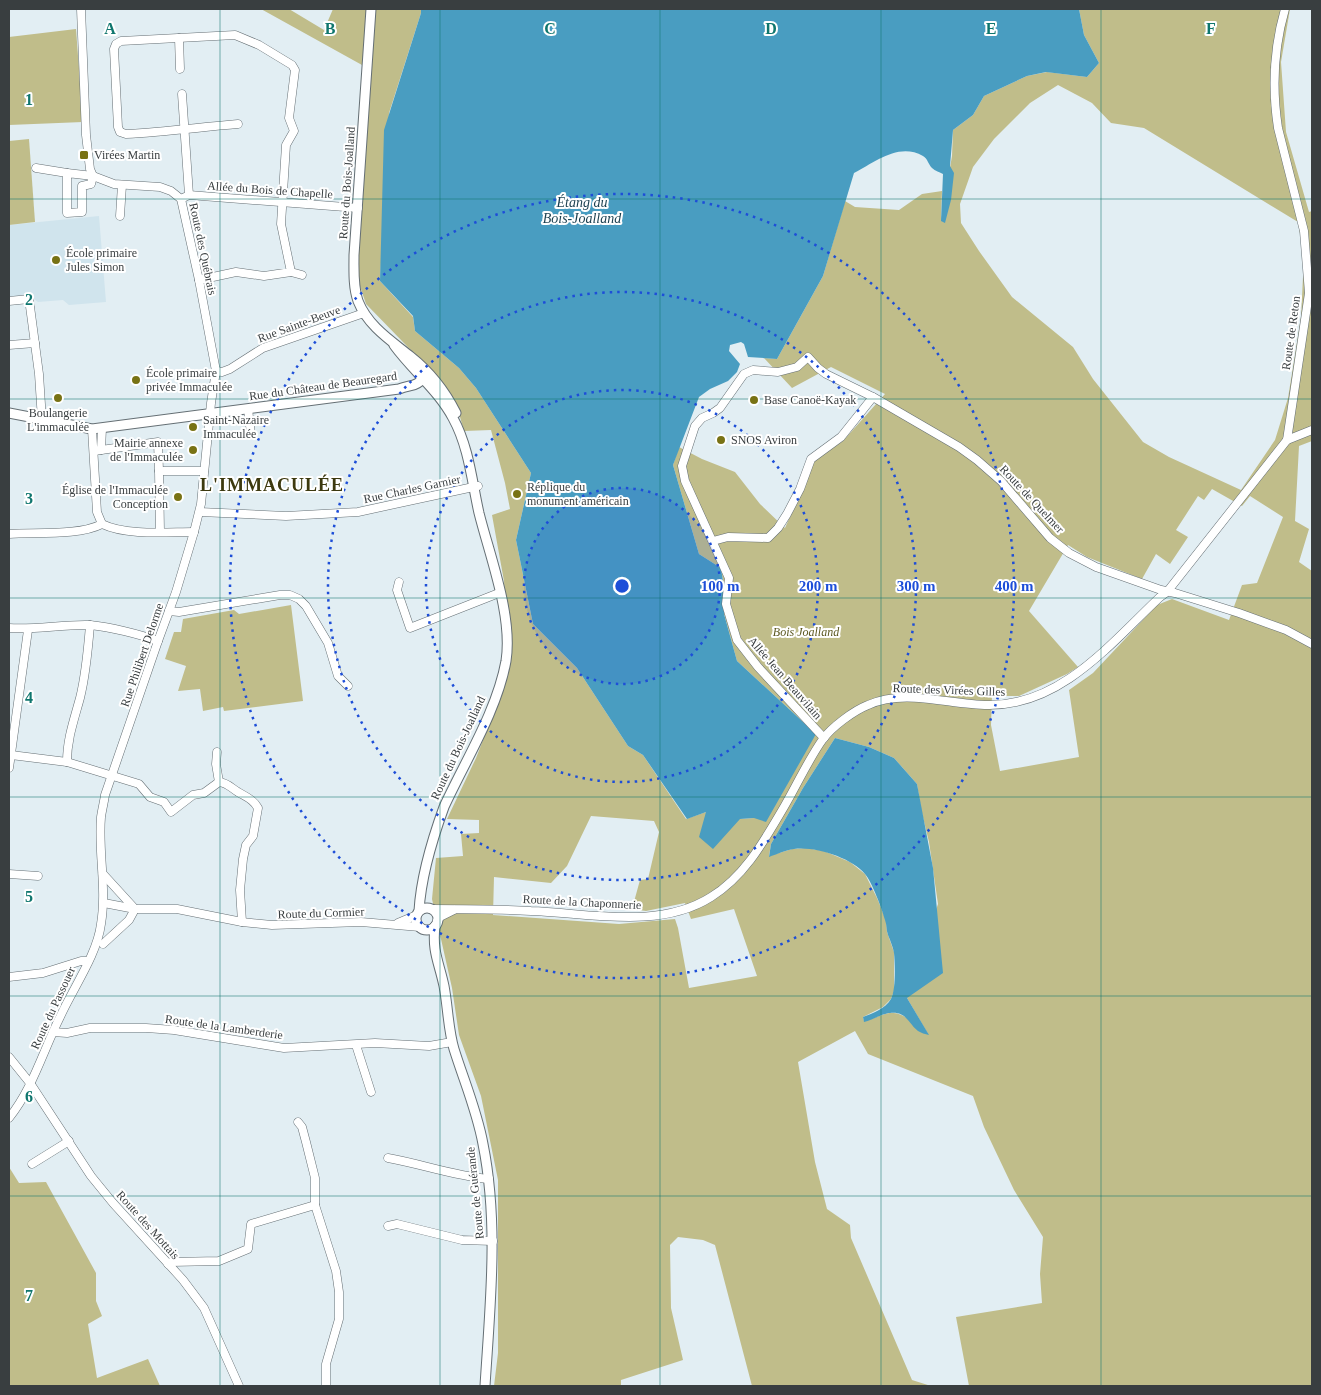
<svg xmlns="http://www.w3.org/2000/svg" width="1321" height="1395" font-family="Georgia,serif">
<rect width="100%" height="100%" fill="#e2eef3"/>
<polygon fill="#d0e4ed" points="99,216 106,302 69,305 63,300 38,302 30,296 9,299 9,225"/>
<g fill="#c0bd8a" fill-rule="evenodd">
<path d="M261 9H289L324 30 333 9H421V13L389 113 380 281 413 317 415 331 459 368 476 388 531 473 516 540 533 624 577 668 628 746 643 755 686 819 706 812 740 819 754 818 816 734 737 661 724 614V588L721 568 699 554 673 465 679 447 702 459 735 472 760 504 785 528 815 460 843 441 885 394 831 367 792 388 764 358 777 359 823 276 845 201 855 207 899 210 922 194 942 191 941 221 952 156 953 130 973 115 984 96 1027 76 1047 72 1087 77 1099 63 1084 35 1079 9H1290L1281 62 1286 132 1309 212 1312 211V441L1299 446 1295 521 1309 529 1299 562 1312 571V1386H969L956 1317 1042 1303 1040 1274 1043 1237 1014 1190 984 1127 973 1096 868 1054 855 1031 798 1062 815 1162 827 1209 850 1225 851 1238 912 1380 931 1386H752L715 1245 703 1240 678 1237 670 1245 671 1308 683 1360 621 1380V1386H494L498 1353V1180L481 1096 459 1035 452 988 432 899 436 858 463 856 461 834 479 833V820L447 819 476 758 496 707 508 669 504 581 492 515 510 509 505 483 491 430 464 431 456 403 437 377 366 304 358 280V243L371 70ZM1058 85 1092 103 1111 123 1144 128 1298 222 1304 257 1301 317 1288 398 1275 440 1241 490 1169 457 1143 442 1093 379 1073 347 1012 297 979 251 961 223 960 204 973 167 994 139 1030 103ZM1212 489 1242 506 1250 496 1283 517 1257 583 1242 585 1229 620 1172 599 1157 605 1093 673 1069 690 1079 757 1000 771 991 725 992 696H1019L1067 674 1078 667 1029 611 1068 545 1087 557 1142 579 1156 554 1170 564 1188 537 1176 530 1198 496 1204 500ZM835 738 869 747 894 758 917 784 921 809 929 842 938 904 907 998 928 1034C911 1029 911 1013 891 1013 883 1013 872 1020 864 1021L863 1017 883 1007 891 999 894 991V952L887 932 886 920 877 898 865 874 850 862 824 851 806 848 792 849 769 856 771 844 803 788ZM591 816 654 821 659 832 648 879 640 880 632 909 646 911 685 903 691 919 734 909 757 976 689 988 678 928 675 919 619 924 493 915 494 877 551 883 567 866Z"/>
<polygon points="76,29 83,122 9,125 9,37"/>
<polygon points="29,139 35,222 9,225 9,141"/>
<polygon points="291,605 303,701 224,711 223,707 203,711 200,689 178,691 186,666 165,659 174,632 181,632 183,619 234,610 239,614"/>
<polygon points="9,1167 19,1183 46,1182 96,1273 96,1301 102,1316 88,1324 97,1378 148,1359 160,1386 9,1386"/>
</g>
<g fill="#499dc1">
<path d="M421 9H1079L1084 35 1099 63 1087 77 1046 72 1027 76 984 96 973 115 953 130 950 166 954 173 951 200 945 223 941 221 943 174C940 172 935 171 932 168 928 164 928 159 923 156 899 142 875 162 854 173L823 276 777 359 748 357 744 344 741 342 730 345 729 351 740 364 737 372 728 381 710 389 699 397 673 465 699 554 721 568 724 588V614L737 661 816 734 766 822 754 818 740 819 713 849 699 837 706 812 687 819 643 755 628 746 577 668 533 624 516 540 531 473 476 388 459 368 415 331 413 316 380 281 384 130 421 13Z"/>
<path d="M835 738 869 747 894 758 917 784 933 868 943 973 907 998 929 1035C925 1034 921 1033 918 1031 908 1023 906 1011 890 1013 884 1013 872 1020 864 1022L863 1017C873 1013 885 1009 891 999 896 990 895 963 894 953 893 947 890 940 888 935 886 930 887 925 885 920 882 909 872 882 865 874 852 858 815 846 794 849 786 850 777 854 769 857L771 844 803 788Z"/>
</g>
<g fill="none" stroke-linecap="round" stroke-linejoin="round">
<defs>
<g id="minor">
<polyline points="179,38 180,69"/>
<polyline points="182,94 189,195"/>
<polyline points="36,168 67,173"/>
<polygon points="67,173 93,176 91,184 82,186 82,212 67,213"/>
<polyline points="181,199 189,195 358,208"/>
<polyline points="120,216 122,185"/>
<polyline points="291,272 302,275"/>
<path d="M199 280 236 272 264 276 291 272 281 224 286 145 294 131 289 118 295 70 292 65 259 45 235 35 121 41 116 44 114 49 118 127 120 132 126 134C164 132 201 127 238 124"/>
<polyline points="9,301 29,299 39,374 42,420"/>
<polyline points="9,345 35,343"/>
<polyline points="216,371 222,372 230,369 263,348 361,314 363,311"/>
<polyline points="248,409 251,434"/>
<path d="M92 429 97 512 102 524C127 536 167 532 194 532"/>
<polyline points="1287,440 1312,430"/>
<polyline points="101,450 102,428"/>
<polyline points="94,451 158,442 159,471"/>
<polyline points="200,512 286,516 358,512 478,486"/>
<polyline points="160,532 159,471 204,471"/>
<path d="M9 534C35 532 79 536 102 524"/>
<polyline points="713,541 728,537 768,538 778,528 787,514 800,489 811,459 841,437 873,397"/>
<polyline points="399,582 397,590 410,628 499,593"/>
<polyline points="169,611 179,612 280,595 290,595 299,599 306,606 328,643 338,676 348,686"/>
<path d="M9 628C36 630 63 624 90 625 110 627 139 634 158 641"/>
<polyline points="824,738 758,667 737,640 726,604 729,578 685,481 682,466 695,426 702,418 713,413 720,408 744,374 753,370 778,372 797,367 808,357 818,368 826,374 873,397 959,447 977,460 1001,481 1050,538 1069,553 1096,567 1161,590 1175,593 1239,613 1286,630 1312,644"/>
<polyline points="217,752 216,764 219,782"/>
<path d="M11 755 67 762 139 784 150 797 164 802 171 812 193 795 204 793 219 782C228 783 231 788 238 792 246 797 253 799 258 808L253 836 246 845 243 859 240 890 242 922"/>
<path d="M67 762C67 739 74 720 80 698 86 674 88 650 90 625"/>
<polyline points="9,768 28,630"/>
<polyline points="9,874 38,876"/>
<polyline points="104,903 135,909 177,909 242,922 272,925 361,922 420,927"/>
<path d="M431 909C465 909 498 909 531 911 589 913 659 930 711 897 745 876 764 841 784 807 797 785 808 760 823 739 832 727 853 711 868 705 905 688 949 705 988 705 1061 706 1111 643 1160 597L1167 592 1287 440 1309 293 1304 231 1278 128C1272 89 1274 47 1285 9"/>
<polyline points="437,921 440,917 454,910"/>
<polyline points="398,923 417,915"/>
<polyline points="103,944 129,920 135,909 103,874"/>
<polyline points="9,977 43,973 81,961 88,961"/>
<polyline points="53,1032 67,1033 90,1028 146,1028 174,1030 284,1048 375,1043 429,1046 452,1042"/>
<polyline points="356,1045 371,1092"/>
<polyline points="9,1057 30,1083 91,1176 113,1203 183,1280 204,1308 239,1386"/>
<path d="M9 1118C33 1088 43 1051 60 1017 73 988 97 955 101 924 107 888 98 853 101 817 102 810 104 802 105 795L158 641 176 592 194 532 201 504 211 403 216 371 199 280 181 199 171 191 160 187 114 184 93 176 90 169 86 135 81 9"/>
<polyline points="298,1122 302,1127 306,1142 315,1178 315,1205 336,1271 339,1292 339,1319 326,1364 326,1386"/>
<path d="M388 1158C422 1164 454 1176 489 1179"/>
<polyline points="32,1164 69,1141"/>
<polyline points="388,1226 397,1224 462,1240 493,1241"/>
<polyline points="168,1264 171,1262 219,1261 248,1249 251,1224 315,1205"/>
</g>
<g id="tertiary">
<path d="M371 9 354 255C354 270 353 287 358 301 368 326 390 340 410 356 429 371 445 391 456 413"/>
<path d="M394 345C413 371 438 390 453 418 469 447 472 482 479 513 490 557 513 616 506 661 497 711 465 761 444 807 432 840 421 876 419 911"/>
<path d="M9 413 92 429 399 389C412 384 417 388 426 374"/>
<circle cx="427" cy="919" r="11"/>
<path d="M435 926C432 952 439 962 444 986 448 1007 448 1029 454 1049 464 1081 477 1111 483 1144 499 1224 490 1305 485 1386"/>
</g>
</defs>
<use href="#minor" stroke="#656f74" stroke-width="9"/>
<use href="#tertiary" stroke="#656f74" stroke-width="11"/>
<use href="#minor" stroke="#fff" stroke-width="8"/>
<use href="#tertiary" stroke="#fff" stroke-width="9"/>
</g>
<path fill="none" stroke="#0f766e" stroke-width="1" stroke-opacity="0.55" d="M220 9V1386M440 9V1386M660 9V1386M881 9V1386M1101 9V1386M9 199H1312M9 399H1312M9 598H1312M9 797H1312M9 996H1312M9 1196H1312"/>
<circle cx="622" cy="586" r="98" fill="#1d4ed8" fill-opacity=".12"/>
<g fill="none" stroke="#1d4ed8" stroke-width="2.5" stroke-dasharray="2.5 5">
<circle cx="622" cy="586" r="98"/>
<circle cx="622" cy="586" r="196"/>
<circle cx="622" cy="586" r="294"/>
<circle cx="622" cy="586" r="392"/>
</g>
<g fill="#787214" stroke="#fff" stroke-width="2">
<rect x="79" y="150" width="10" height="10" rx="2.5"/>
<circle cx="56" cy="260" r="5"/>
<circle cx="136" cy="380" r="5"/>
<circle cx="58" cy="398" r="5"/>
<circle cx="754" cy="400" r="5"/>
<circle cx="193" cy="427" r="5"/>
<circle cx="721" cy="440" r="5"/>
<circle cx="193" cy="450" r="5"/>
<circle cx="517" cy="494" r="5"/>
<circle cx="178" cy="497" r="5"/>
</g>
<g text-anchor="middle" stroke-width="4" stroke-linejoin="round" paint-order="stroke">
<g font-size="12" fill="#393e40" stroke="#fff" text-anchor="start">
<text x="94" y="159">Virées Martin</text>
<text x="66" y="257">École primaire<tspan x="66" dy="14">Jules Simon</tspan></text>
<text x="146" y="377">École primaire<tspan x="146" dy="14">privée Immaculée</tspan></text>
<text x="764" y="404">Base Canoë-Kayak</text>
<text x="58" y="417" text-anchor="middle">Boulangerie<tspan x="58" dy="14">L'immaculée</tspan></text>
<text x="203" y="424">Saint-Nazaire<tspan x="203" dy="14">Immaculée</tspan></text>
<text x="731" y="444">SNOS Aviron</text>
<text x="183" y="447" text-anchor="end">Mairie annexe<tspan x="183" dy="14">de l'Immaculée</tspan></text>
<text x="527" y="491">Réplique du<tspan x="527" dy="14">monument américain</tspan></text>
<text x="168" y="494" text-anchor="end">Église de l'Immaculée<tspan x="168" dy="14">Conception</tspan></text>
</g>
<g font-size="12" fill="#393e40" stroke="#fff">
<text transform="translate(347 183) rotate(-86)" y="4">Route du Bois-Joalland</text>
<text transform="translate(270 190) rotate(4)" y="4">Allée du Bois de Chapelle</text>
<text transform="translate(203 249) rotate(78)" y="4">Route des Québrais</text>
<text transform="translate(299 324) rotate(-20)" y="4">Rue Sainte-Beuve</text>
<text transform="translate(1291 333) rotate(-82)" y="4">Route de Reton</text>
<text transform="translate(323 386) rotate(-8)" y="4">Rue du Château de Beauregard</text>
<text transform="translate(412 489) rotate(-12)" y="4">Rue Charles Garnier</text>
<text transform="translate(1032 499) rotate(47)" y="4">Route de Quelmer</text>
<text transform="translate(142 655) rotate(-71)" y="4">Rue Philibert Delorme</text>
<text transform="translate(785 678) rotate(49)" y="4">Allée Jean Beauvilain</text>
<text transform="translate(949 690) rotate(2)" y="4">Route des Virées Gilles</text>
<text transform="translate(458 748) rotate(-65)" y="4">Route du Bois-Joalland</text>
<text transform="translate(582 902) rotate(3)" y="4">Route de la Chaponnerie</text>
<text transform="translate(321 913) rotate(-2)" y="4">Route du Cormier</text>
<text transform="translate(53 1008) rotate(-65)" y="4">Route du Passouer</text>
<text transform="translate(224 1027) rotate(8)" y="4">Route de la Lamberderie</text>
<text transform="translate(475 1193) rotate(-96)" y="4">Route de Guérande</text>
<text transform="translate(148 1225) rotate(48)" y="4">Route des Mottais</text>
</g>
<g font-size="12" font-style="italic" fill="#5c5820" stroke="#fff">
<text x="806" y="636">Bois Joalland</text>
</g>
<g font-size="14" font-style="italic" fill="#1a3f4f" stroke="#fff">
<text x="582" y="207">Étang du<tspan x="582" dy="16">Bois-Joalland</tspan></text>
</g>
<g font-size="18" font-weight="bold" letter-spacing="1" fill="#3c390f" stroke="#fff">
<text x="272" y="491">L'IMMACULÉE</text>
</g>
</g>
<g font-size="16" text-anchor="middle" font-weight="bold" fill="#0f766e" stroke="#fff" stroke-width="4" stroke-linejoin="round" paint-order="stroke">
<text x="110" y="34">A</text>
<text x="330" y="34">B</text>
<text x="550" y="34">C</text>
<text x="771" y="34">D</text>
<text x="991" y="34">E</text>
<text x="1211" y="34">F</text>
<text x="29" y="105">1</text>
<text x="29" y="305">2</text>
<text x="29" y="504">3</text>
<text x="29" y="703">4</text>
<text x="29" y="902">5</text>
<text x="29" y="1102">6</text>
<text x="29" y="1301">7</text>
</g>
<circle cx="622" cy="586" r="8" fill="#1d4ed8" stroke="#fff" stroke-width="2.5"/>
<g font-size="15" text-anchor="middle" font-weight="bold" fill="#1d4ed8" stroke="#fff" stroke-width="4" stroke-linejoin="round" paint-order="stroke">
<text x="720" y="591">100 m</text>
<text x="818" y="591">200 m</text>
<text x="916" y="591">300 m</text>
<text x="1014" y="591">400 m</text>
</g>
<rect width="1321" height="1395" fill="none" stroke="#393e40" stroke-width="20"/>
</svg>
